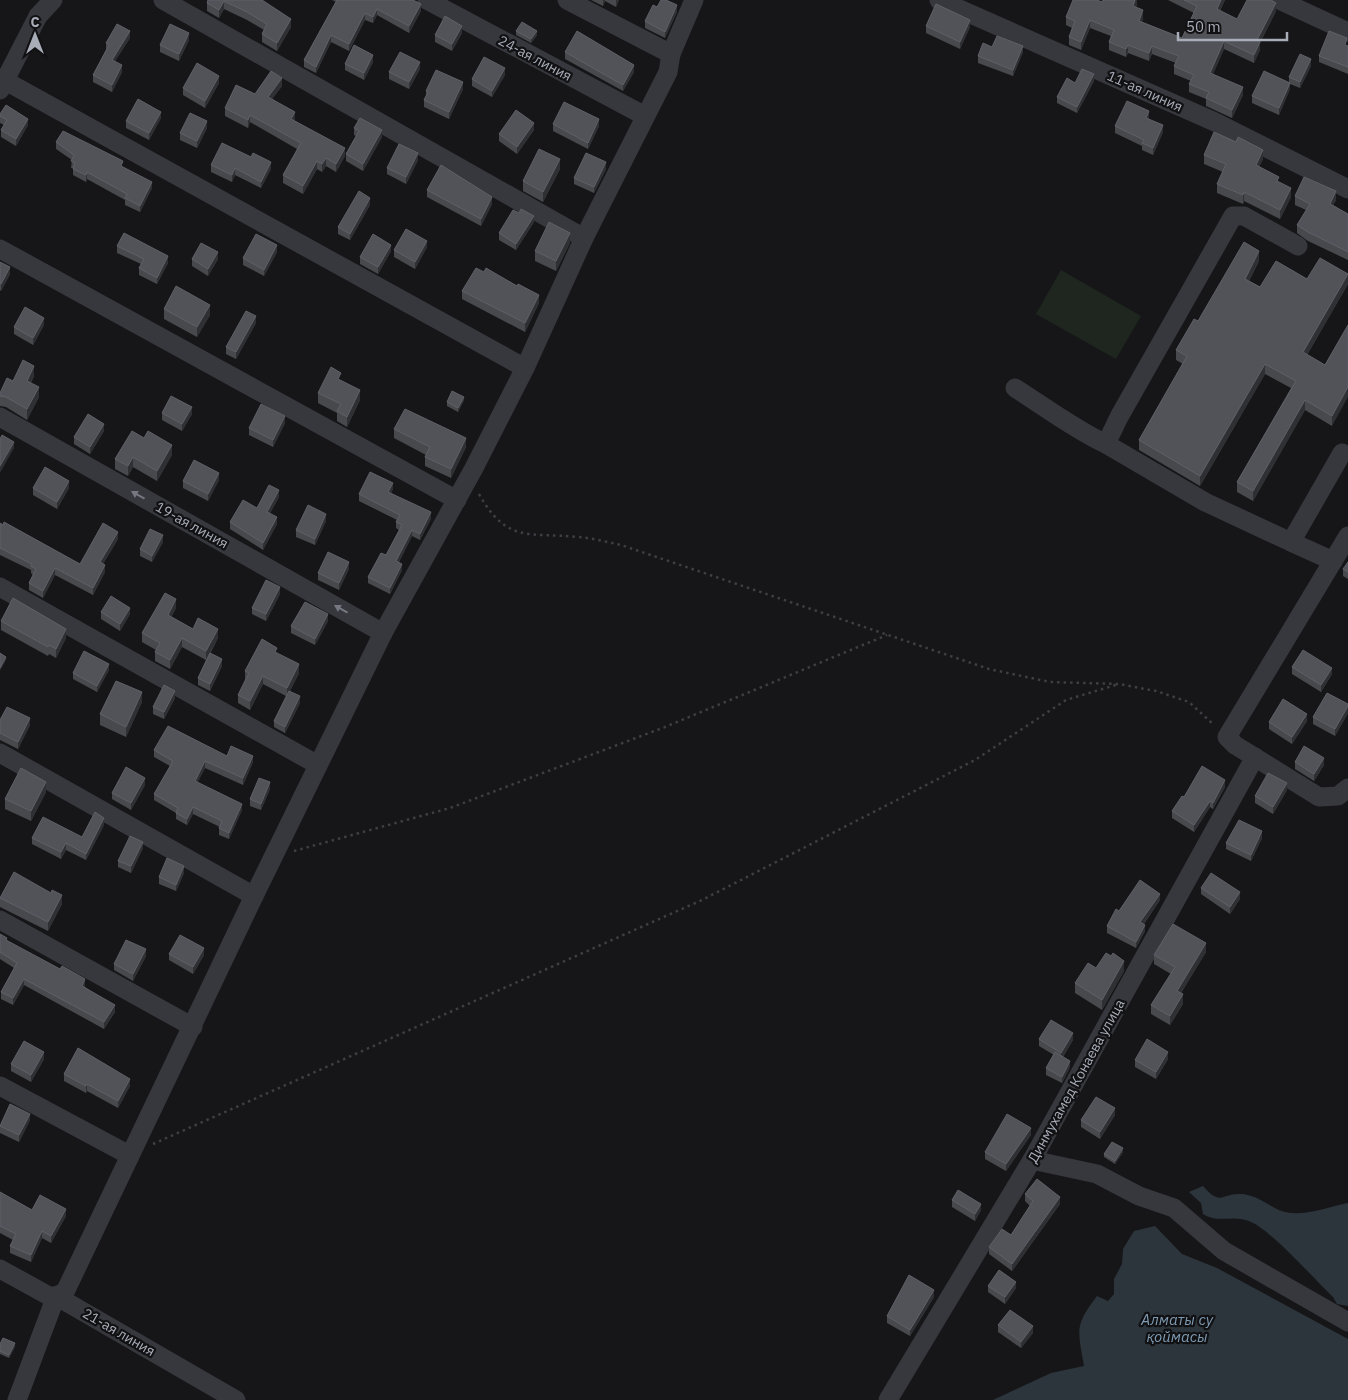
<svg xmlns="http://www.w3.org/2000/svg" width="1348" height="1400" font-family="'IBM Plex Sans',sans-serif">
<rect width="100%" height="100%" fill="#161618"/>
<polygon fill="#1e261f" points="1061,270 1141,316 1116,359 1036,314"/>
<g fill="#2c353c">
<path d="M1203 1186C1221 1207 1222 1193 1240 1194 1255 1194 1266 1204 1279 1210 1300 1219 1327 1207 1348 1203V1306L1337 1304 1333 1297C1314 1279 1272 1231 1251 1222 1234 1214 1219 1224 1203 1214L1201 1203 1189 1192Z"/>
<path d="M1155 1226 1182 1254 1217 1268 1348 1339V1400H993L1051 1373 1084 1366C1078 1330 1074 1326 1097 1296L1108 1301 1114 1294V1279L1122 1264 1123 1249 1134 1231Z"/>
</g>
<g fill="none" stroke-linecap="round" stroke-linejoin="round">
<g stroke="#3d3f44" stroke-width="2.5" stroke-dasharray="2.5 4" stroke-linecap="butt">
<path d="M479 494C507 544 529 532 578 537 592 538 607 542 621 545L989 669 1050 682 1119 684 1156 691 1189 702 1214 725"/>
<polyline points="294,851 450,808 665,727 887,635"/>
<polyline points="153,1144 702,900 975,760 1066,700 1119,684"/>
</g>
<g stroke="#37383d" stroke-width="19">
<polyline points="163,0 584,238"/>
<polyline points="427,0 645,116"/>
<polyline points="939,0 1215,122 1348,189"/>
<polyline points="1279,0 1348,32"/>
<polyline points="671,54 694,0"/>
<polyline points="0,78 525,368"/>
<polyline points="0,90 38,16 53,0"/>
<polyline points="1298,246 1244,216 1233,216 1119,417 1106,444 1205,502 1291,542 1342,453"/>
<polyline points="0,249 457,500"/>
<path d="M1015 388C1045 407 1074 429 1106 444"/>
<polyline points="0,417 383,633"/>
<polyline points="1348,536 1227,737 1235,745 1319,797 1338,796 1348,788"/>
<polyline points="1291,542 1333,561"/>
<polyline points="0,587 318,765"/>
<polyline points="0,753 254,896"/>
<polyline points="0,920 193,1027"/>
<polyline points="0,1086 129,1155"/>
<polyline points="1032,1160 1097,1174 1139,1196 1174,1208 1224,1251 1348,1322"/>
<polyline points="0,1269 49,1296 56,1296 236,1400"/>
<polyline points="17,1400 56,1296 65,1292 254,896 383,633 474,468 525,368 584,238 668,72 671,54 567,0"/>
<polyline points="888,1400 1032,1160 1255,757"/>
</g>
</g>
<g fill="#47494d">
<polygon points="208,0 262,0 291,27 277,51 262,42 262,34 264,30 247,20 224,9 219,18 207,11 207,3"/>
<polygon points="332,0 413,0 421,11 409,33 377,15 373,23 365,20 349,51 331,42 316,73 304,67 304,60 336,2"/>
<polygon points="591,0 619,0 616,7 605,1 603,6"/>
<polygon points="1137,0 1137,5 1136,7 1143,18 1142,22 1182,38 1194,13 1168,0 1225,0 1220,11 1237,19 1276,11 1260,43 1260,50 1254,63 1224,49 1213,74 1243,95 1232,118 1206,106 1206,99 1189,92 1189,84 1191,81 1174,74 1174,66 1176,63 1152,54 1149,61 1128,53 1126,57 1109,50 1109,42 1111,36 1090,28 1081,50 1069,45 1069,37 1072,28 1066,25 1066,17 1102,2"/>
<polygon points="657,7 677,12 665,38 645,28 645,21"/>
<polygon points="926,26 970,27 960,49 926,33"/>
<polygon points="516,31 537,35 531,43 516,35"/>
<polygon points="462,33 452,51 435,42 435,35"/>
<polygon points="130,38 115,61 122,72 112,92 93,82 93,75 106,50 106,43"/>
<polygon points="189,40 179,61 160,52 160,45"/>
<polygon points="1347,46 1348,46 1348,74 1319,62 1319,56 1347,45"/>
<polygon points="992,47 1023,52 1013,76 978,63 978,56"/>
<polygon points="565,52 634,72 623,91 565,59"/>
<polygon points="373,62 364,80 345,70 345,64"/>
<polygon points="1311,66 1300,88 1290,84 1290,89 1279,115 1252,103 1252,96 1289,82 1289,77"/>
<polygon points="420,69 409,89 389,79 389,72"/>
<polygon points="505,75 492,97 472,86 472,79"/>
<polygon points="1094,81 1077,113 1057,103 1057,97 1075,83"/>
<polygon points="219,83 205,108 183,95 183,88"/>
<polygon points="282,86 272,99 294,120 345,156 336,172 326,166 322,172 317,169 303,194 283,183 283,175 297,149 250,122 248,128 225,116 225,108 255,94"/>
<polygon points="463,89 449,119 424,107 424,100 426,96 426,91"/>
<polygon points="0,114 28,125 16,146 1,137 1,130 4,125 0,123"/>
<polygon points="161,118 149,140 126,128 126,121"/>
<polygon points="1149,118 1149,119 1163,132 1153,155 1142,150 1142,146 1115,133 1115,126"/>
<polygon points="553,124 599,126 588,149 553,131"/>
<polygon points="207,128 197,148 180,140 180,133"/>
<polygon points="354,128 382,137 363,171 346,161 346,154 356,136 354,135"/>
<polygon points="534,130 517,154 499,141 499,134"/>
<polygon points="56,142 123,167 152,188 140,212 125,205 125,200 87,179 86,182 73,175 73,168 71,168 72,160 56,149"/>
<polygon points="1204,155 1263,159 1259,167 1279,182 1291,197 1280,219 1244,201 1243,204 1217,193 1217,184 1223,172 1204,164"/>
<polygon points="418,160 406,184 387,174 387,168"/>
<polygon points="211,165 271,169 261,188 235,175 232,182 211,172"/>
<polygon points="560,169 543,202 523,191 523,181"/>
<polygon points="606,169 594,193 574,184 574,178"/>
<polygon points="427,190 492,204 481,226 427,197"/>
<polygon points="1295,196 1336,200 1333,205 1348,214 1348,260 1308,241 1297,233 1297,225 1306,210 1295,205"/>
<polygon points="370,205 350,240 338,234 338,227"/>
<polygon points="534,222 516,250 499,240 499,233"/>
<polygon points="570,243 556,271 535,261 535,251"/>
<polygon points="117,246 168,263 157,284 139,275 139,268 141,264 117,253"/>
<polygon points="427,247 415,269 394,257 394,250"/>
<polygon points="391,251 378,274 360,264 360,257"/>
<polygon points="277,252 264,276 243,265 243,258"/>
<polygon points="192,259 218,259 208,276 192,266"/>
<polygon points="1259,261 1249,281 1260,287 1307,279 1348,284 1307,355 1325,365 1348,325 1332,426 1305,410 1253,501 1237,492 1237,482 1291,388 1265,374 1200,486 1139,450 1139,440 1183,364 1176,360 1176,350 1198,321"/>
<polygon points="0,262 10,274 1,291 0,290"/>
<polygon points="484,272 517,286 539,303 525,332 462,299 462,291"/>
<polygon points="164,309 210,315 197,337 164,319"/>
<polygon points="256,323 236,359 226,354 226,347"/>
<polygon points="44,325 33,345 14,334 14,327"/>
<polygon points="34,376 31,383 39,397 27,420 6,407 0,406 0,393 13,381"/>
<polygon points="341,380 360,400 347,427 337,421 337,413 318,403 318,393"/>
<polygon points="464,400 458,412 447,406 447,402"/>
<polygon points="162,413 192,414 182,431 162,420"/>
<polygon points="285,423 273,447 249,435 249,428"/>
<polygon points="394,429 466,447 451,478 425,466 425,457 426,455 394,438"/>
<polygon points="104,431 90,454 74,444 74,437"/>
<polygon points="132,431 172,455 157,481 133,467 128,476 115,469 115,459"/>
<polygon points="219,480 208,501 183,488 183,481"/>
<polygon points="33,488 69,488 57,509 33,495"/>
<polygon points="393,489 391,493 431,519 420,540 412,536 399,562 402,570 390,594 368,583 368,577 386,555 399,530 396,528 396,522 397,520 359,501 359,494"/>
<polygon points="279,497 270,513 277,524 263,550 230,529 230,522"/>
<polygon points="326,521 315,545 296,537 296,530"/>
<polygon points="0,523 80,564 118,539 103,564 105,572 93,595 55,575 43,598 29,590 29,583 33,575 31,573 31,570 0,555"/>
<polygon points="163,542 152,562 140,556 140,549"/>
<polygon points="1348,562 1348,579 1343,576 1343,569"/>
<polygon points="349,569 339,590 318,580 318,573"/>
<polygon points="280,594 266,621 252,614 252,608"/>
<polygon points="176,608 171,617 193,629 218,638 210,654 222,666 210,691 198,685 198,678 206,660 182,647 170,669 155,661 155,652 156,650 142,642 142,633"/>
<polygon points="101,612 130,614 120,631 101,619"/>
<polygon points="1,621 66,638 56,658 49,654 48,656 1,630"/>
<polygon points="328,621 315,645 291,633 291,626"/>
<polygon points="277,653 299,673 290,691 300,703 285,733 274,727 274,721 286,696 263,684 250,710 238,703 238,695 245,680 245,671"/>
<polygon points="1292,667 1332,674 1321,692 1292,674"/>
<polygon points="109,670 97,692 73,679 73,673"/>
<polygon points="175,698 164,719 153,714 153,707"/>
<polygon points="142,702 126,737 100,725 100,714"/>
<polygon points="1348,704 1348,713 1335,736 1313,724 1313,717"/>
<polygon points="0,720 30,725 18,749 0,740"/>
<polygon points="1307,721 1292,744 1269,729 1269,722"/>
<polygon points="154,750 227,756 253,762 243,785 205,768 197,782 242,810 229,839 219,835 219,828 220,827 193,814 187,825 176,819 176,813 154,800 154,794 170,766 154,757"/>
<polygon points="1295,762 1324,765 1314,781 1295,769"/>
<polygon points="145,785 131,810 112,799 112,793"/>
<polygon points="1225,787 1213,809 1210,807 1194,832 1172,818 1172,811 1184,797"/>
<polygon points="270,789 261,810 250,806 250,799"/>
<polygon points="1287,790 1273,814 1255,803 1255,796"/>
<polygon points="46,792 31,821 5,809 5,799"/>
<polygon points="104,825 86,860 66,850 61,859 32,844 32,838 82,837"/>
<polygon points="1262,838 1251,861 1226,849 1226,843"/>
<polygon points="143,848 131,873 118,867 118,861"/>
<polygon points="184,873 176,891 159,884 159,877"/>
<polygon points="1201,888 1240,899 1230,914 1201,894"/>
<polygon points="0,898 62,904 48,931 0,907"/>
<polygon points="1160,900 1144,924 1145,931 1136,948 1107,933 1107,926 1119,911"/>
<polygon points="0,934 7,941 85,986 85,987 115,1012 104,1029 24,985 13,1005 1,999 1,992 14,968 0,959"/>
<polygon points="1206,952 1181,993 1183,1004 1170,1025 1151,1014 1151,1005 1171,974 1154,964 1154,955"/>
<polygon points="169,954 204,955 193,974 169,960"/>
<polygon points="146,956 133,981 114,970 114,964"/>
<polygon points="1096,968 1124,971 1102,1010 1075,993 1075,983"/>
<polygon points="1039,1039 1073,1040 1063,1057 1070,1067 1062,1083 1046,1075 1046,1068 1054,1055 1039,1046"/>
<polygon points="44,1059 31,1082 11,1071 11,1064"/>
<polygon points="1168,1059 1156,1079 1135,1067 1135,1060"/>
<polygon points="64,1074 130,1086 118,1108 87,1091 86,1093 64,1081"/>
<polygon points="1115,1115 1100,1139 1081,1127 1081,1120"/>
<polygon points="30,1120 19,1142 0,1133 0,1125"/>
<polygon points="1031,1135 1006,1171 985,1159 985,1152"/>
<polygon points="1123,1152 1115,1164 1104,1157 1104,1154"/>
<polygon points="0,1192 32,1210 66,1216 51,1243 42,1238 31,1262 10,1253 10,1246 13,1240 0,1233"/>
<polygon points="1025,1194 1060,1204 1012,1271 989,1254 989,1247 1011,1235 1030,1206 1025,1201"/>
<polygon points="952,1200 981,1210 975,1221 952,1207"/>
<polygon points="988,1286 1016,1288 1005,1304 988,1292"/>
<polygon points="934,1297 910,1336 887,1323 887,1316"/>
<polygon points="998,1325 1033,1333 1021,1348 998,1332"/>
<polygon points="0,1344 15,1347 9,1358 0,1354"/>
</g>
<g fill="#2f3033">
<polygon points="603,0 605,0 603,6"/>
<polygon points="616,0 619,0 616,7"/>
<polygon points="1135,0 1137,0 1137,5 1133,14 1133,6"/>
<polygon points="1221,0 1225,0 1217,17 1217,9"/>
<polygon points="224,1 224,9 219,18 219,10"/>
<polygon points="1276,3 1276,11 1260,43 1260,50 1254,63 1254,55 1257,40"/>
<polygon points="421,4 421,11 409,33 409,26"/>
<polygon points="677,5 677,12 665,38 665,32"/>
<polygon points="377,9 377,15 373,23 373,17"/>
<polygon points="1143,10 1143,18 1139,29 1139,21"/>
<polygon points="365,13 365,20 349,51 349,44"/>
<polygon points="291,19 291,27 277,51 277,43"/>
<polygon points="970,20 970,27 960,49 960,42"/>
<polygon points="1090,20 1090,28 1081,50 1081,42"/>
<polygon points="462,26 462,33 452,51 452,44"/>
<polygon points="130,31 130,38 112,66 112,60"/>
<polygon points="537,31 537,35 531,43 531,39"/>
<polygon points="189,33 189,40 179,61 179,54"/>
<polygon points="331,35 331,42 316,73 316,67"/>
<polygon points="1224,41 1224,49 1210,81 1210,73"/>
<polygon points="1128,45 1128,53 1126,57 1126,49"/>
<polygon points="1023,46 1023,52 1013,76 1013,70"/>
<polygon points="1152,46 1152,54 1149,61 1149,53"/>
<polygon points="373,55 373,62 364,80 364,73"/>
<polygon points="1311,59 1311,66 1300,88 1300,82"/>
<polygon points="420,62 420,69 409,89 409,82"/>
<polygon points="122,65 122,72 112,92 112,85"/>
<polygon points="634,65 634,72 623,91 623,85"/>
<polygon points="505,68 505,75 492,97 492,91"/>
<polygon points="1094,74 1094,81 1077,113 1077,107"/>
<polygon points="219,76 219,83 205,108 205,101"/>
<polygon points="282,78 282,86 268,105 268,97"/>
<polygon points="463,82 463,89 449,119 449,112"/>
<polygon points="1290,83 1290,89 1279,115 1279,108"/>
<polygon points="1243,87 1243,95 1232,118 1232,110"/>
<polygon points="1149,111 1149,118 1146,125 1146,118"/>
<polygon points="161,112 161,118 149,140 149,133"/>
<polygon points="295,112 295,120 291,126 291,119"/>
<polygon points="250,115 250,122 248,128 248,120"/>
<polygon points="28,119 28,125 16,146 16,139"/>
<polygon points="599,119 599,126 588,149 588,143"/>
<polygon points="207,121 207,128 197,148 197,141"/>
<polygon points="534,123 534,130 517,154 517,147"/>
<polygon points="1163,125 1163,132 1153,155 1153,148"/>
<polygon points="382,130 382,137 363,171 363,164"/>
<polygon points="345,148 345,156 336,172 336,164"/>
<polygon points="1263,150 1263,159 1256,174 1256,165"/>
<polygon points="418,153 418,160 406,184 406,177"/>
<polygon points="326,158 326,166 322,172 322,164"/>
<polygon points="560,159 560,169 543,202 543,192"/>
<polygon points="317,161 317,169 303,194 303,186"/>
<polygon points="271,162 271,169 261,188 261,182"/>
<polygon points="606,162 606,169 594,193 594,187"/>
<polygon points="235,168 235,175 232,182 232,175"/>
<polygon points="87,172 87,179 86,182 86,175"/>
<polygon points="152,182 152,188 140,212 140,206"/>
<polygon points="1291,188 1291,197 1280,219 1280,210"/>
<polygon points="1336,191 1336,200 1330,212 1330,204"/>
<polygon points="1244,192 1244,201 1243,204 1243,195"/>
<polygon points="492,197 492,204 481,226 481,219"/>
<polygon points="370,198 370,205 350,240 350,234"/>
<polygon points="534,216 534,222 516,250 516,244"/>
<polygon points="570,233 570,243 556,271 556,261"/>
<polygon points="427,241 427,247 415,269 415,262"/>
<polygon points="277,245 277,252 264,276 264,270"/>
<polygon points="391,245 391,251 378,274 378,267"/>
<polygon points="1259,251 1259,261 1245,289 1245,279"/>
<polygon points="218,252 218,259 208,276 208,269"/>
<polygon points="168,256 168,263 157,284 157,278"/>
<polygon points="10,267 10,274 1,291 1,284"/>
<polygon points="1348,274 1348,284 1303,362 1303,352"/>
<polygon points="539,295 539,303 525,332 525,323"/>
<polygon points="210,305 210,315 197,337 197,327"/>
<polygon points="256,316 256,323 236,359 236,352"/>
<polygon points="44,318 44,325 33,345 33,338"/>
<polygon points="1265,364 1265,374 1200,486 1200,476"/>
<polygon points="34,366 34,376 27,391 27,381"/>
<polygon points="39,387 39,397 27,420 27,409"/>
<polygon points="1348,387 1348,397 1332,426 1332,416"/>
<polygon points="360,390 360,400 347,427 347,417"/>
<polygon points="464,397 464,400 458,412 458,408"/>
<polygon points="1305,400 1305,410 1253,501 1253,491"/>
<polygon points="192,407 192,414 182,431 182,424"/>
<polygon points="285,416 285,423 273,447 273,440"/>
<polygon points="104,424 104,431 90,454 90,447"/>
<polygon points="466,438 466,447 451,478 451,469"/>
<polygon points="14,442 14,448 0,473 0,466"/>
<polygon points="172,445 172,455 157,481 157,471"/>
<polygon points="133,457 133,467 128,476 128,466"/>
<polygon points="219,473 219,480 208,501 208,494"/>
<polygon points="69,481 69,488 57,509 57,502"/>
<polygon points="393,483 393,489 388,498 388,492"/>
<polygon points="279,490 279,497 267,519 267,512"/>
<polygon points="431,512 431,519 420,540 420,534"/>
<polygon points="326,514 326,521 315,545 315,539"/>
<polygon points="277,517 277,524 263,550 263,543"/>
<polygon points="412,530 412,536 396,567 396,561"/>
<polygon points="118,532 118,539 100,569 100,562"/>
<polygon points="163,535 163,542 152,562 152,556"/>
<polygon points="349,562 349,569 339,590 339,583"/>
<polygon points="402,564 402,570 390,594 390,588"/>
<polygon points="105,565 105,572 93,595 93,588"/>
<polygon points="55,568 55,575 43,598 43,591"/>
<polygon points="280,587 280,594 266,621 266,614"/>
<polygon points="176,599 176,608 168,624 168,615"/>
<polygon points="130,608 130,614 120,631 120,624"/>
<polygon points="328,614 328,621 315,645 315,639"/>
<polygon points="66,629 66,638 56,658 56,649"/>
<polygon points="218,629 218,638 206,660 206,651"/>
<polygon points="182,638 182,647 170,669 170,660"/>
<polygon points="6,657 6,660 0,671 0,668"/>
<polygon points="222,659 222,666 210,691 210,684"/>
<polygon points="109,664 109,670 97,692 97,686"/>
<polygon points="299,664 299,673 287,697 287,688"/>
<polygon points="1332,668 1332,674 1321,692 1321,685"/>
<polygon points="263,676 263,684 250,710 250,701"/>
<polygon points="175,691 175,698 164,719 164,712"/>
<polygon points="142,692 142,702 126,737 126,727"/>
<polygon points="300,696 300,703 285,733 285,727"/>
<polygon points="1348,706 1348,713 1335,736 1335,729"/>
<polygon points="1307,714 1307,721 1292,744 1292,737"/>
<polygon points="30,718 30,725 18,749 18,742"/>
<polygon points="253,756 253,762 243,785 243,778"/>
<polygon points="1324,758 1324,765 1314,781 1314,774"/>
<polygon points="205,761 205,768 195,788 195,781"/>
<polygon points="145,778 145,785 131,810 131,803"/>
<polygon points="1225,780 1225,787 1213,809 1213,803"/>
<polygon points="46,782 46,792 31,821 31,811"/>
<polygon points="270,782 270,789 261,810 261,804"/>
<polygon points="1287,783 1287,790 1273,814 1273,807"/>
<polygon points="1210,801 1210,807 1194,832 1194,825"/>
<polygon points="242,804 242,810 229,839 229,833"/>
<polygon points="193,807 193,814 187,825 187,819"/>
<polygon points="104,818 104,825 86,860 86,854"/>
<polygon points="1262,831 1262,838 1251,861 1251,855"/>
<polygon points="143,842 143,848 131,873 131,866"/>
<polygon points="66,843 66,850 61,859 61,852"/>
<polygon points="184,866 184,873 176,891 176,885"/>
<polygon points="1240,892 1240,899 1230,914 1230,907"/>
<polygon points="1160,894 1160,900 1140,929 1140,922"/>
<polygon points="62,895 62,904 48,931 48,922"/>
<polygon points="1145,925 1145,931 1136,948 1136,942"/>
<polygon points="1206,943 1206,952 1177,1000 1177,991"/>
<polygon points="204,948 204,955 193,974 193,967"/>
<polygon points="146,949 146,956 133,981 133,974"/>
<polygon points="1124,961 1124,971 1102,1010 1102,1000"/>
<polygon points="24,979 24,985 13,1005 13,998"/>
<polygon points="85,979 85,986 82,992 82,986"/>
<polygon points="1183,994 1183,1004 1170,1025 1170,1016"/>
<polygon points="115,1005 115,1012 104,1029 104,1022"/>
<polygon points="1073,1033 1073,1040 1061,1060 1061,1053"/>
<polygon points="44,1052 44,1059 31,1082 31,1075"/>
<polygon points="1168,1052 1168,1059 1156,1079 1156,1072"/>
<polygon points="1070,1061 1070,1067 1062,1083 1062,1077"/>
<polygon points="130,1079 130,1086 118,1108 118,1101"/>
<polygon points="87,1084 87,1091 86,1093 86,1086"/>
<polygon points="1115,1108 1115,1115 1100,1139 1100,1132"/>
<polygon points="30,1114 30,1120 19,1142 19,1135"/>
<polygon points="1031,1128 1031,1135 1006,1171 1006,1164"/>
<polygon points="1123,1148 1123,1152 1115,1164 1115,1161"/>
<polygon points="1060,1197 1060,1204 1012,1271 1012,1264"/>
<polygon points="981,1204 981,1210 975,1221 975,1214"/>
<polygon points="66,1209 66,1216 51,1243 51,1236"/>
<polygon points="42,1231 42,1238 31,1262 31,1255"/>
<polygon points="1016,1282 1016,1288 1005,1304 1005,1297"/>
<polygon points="934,1290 934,1297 910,1336 910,1330"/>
<polygon points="1033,1326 1033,1333 1021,1348 1021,1342"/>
<polygon points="15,1343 15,1347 9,1358 9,1355"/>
</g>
<g fill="#525359" stroke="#5f6168">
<polygon points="208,0 262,0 291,19 277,43 262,34 267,24 247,12 224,1 219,10 207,3"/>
<polygon points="337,0 413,0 421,4 409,26 377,9 373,17 365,13 349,44 331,35 316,67 304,60"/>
<polygon points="661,0 666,0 677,5 665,32 645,21 653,5 657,7"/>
<polygon points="1073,0 1097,0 1102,2 1103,0 1135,0 1133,6 1143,10 1139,21 1182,38 1197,6 1184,0 1221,0 1217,9 1237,19 1247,0 1271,0 1276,3 1257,40 1260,42 1254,55 1224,41 1210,73 1243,87 1232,110 1206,98 1209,92 1189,84 1194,75 1174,66 1179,56 1152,46 1149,53 1128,45 1126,49 1109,42 1114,30 1090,20 1081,42 1069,37 1075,21 1066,17"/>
<polygon points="936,4 970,20 960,42 926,26"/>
<polygon points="445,16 462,26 452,44 435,35"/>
<polygon points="522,22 537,31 531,39 516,31"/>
<polygon points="117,24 130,31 112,60 122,65 112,85 93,75 109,45 106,43"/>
<polygon points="170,24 189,33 179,54 160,45"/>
<polygon points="577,31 634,65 623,85 565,52"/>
<polygon points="1329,31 1347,38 1345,45 1348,46 1348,67 1319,56"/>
<polygon points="997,36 1023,46 1013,70 978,56 983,43 992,47"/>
<polygon points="354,45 373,55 364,73 345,64"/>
<polygon points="400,52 420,62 409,82 389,72"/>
<polygon points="1300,54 1311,59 1300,82 1289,77"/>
<polygon points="484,57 505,68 492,91 472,79"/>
<polygon points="197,63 219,76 205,101 183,88"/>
<polygon points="1082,69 1094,74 1077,107 1057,97 1067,78 1075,83"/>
<polygon points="436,70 463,82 449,112 424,100 428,92 426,91"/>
<polygon points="271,71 282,78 268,97 295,112 291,119 345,148 336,164 326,158 322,164 317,161 303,186 283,175 301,143 250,115 248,120 225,108 236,85 255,94"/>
<polygon points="1264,71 1290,83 1279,108 1252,96"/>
<polygon points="138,99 161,112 149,133 126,121"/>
<polygon points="1127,101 1149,111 1146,118 1163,125 1153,148 1142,143 1144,140 1115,126"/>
<polygon points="564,102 599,119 588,143 553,124"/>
<polygon points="6,105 28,119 16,139 1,130 7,120 0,116 0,114"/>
<polygon points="516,110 534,123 517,147 499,134"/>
<polygon points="190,113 207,121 197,141 180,133"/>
<polygon points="360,118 382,130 363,164 346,154 359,131 354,128"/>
<polygon points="63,131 123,161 121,166 152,182 140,206 125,198 127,194 87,172 86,175 73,169 75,163 71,161 74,155 56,142"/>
<polygon points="1214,132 1236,142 1238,137 1263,150 1256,165 1279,177 1277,181 1291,188 1280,210 1244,192 1243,195 1217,184 1226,164 1204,155"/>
<polygon points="222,143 251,157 253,153 271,162 261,182 235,168 232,175 211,165"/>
<polygon points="399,144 418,153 406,177 387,168"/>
<polygon points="539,149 560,159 543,192 523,181"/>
<polygon points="586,153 606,162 594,187 574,178"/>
<polygon points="441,165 492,197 481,219 427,190"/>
<polygon points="1304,177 1336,191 1330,204 1348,214 1348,252 1308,232 1297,225 1310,204 1295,196"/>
<polygon points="359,191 370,198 350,234 338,227"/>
<polygon points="521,209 534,216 516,244 499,233 513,210 519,213"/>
<polygon points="549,222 570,233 556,261 535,251"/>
<polygon points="406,229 427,241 415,262 394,250"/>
<polygon points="124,233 168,256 157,278 139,268 144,259 117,246"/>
<polygon points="256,234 277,245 264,270 243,258"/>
<polygon points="373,234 391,245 378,267 360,257"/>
<polygon points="1244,242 1259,251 1245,279 1260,287 1276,261 1307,279 1320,258 1348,274 1303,352 1325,365 1348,325 1348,387 1332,416 1305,400 1253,491 1237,482 1296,381 1265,364 1200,476 1139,440 1187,356 1176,350 1194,319 1198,321"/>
<polygon points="201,243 218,252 208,269 192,259"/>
<polygon points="0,262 10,267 1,284 0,284"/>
<polygon points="476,268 484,272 486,268 517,286 518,284 539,295 525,323 462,291"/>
<polygon points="176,286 210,305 197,327 164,309"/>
<polygon points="25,307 44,318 33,338 14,327"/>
<polygon points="246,311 256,316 236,352 226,347"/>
<polygon points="23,360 34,366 27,381 39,387 27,409 6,397 0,396 0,393 7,378 13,381"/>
<polygon points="331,367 341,373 338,379 360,390 347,417 337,411 341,404 318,393"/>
<polygon points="452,391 464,397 458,408 447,402"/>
<polygon points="171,396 192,407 182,424 162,413"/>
<polygon points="261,404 285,416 273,440 249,428"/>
<polygon points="405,409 466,438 451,469 425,457 430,447 394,429"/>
<polygon points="88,414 104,424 90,447 74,437"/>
<polygon points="132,431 144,438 148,431 172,445 157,471 133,457 128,466 115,459"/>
<polygon points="2,435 14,442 0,466 0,439"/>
<polygon points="194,460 219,473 208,494 183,481"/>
<polygon points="45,467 69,481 57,502 33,488"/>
<polygon points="370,472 393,483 388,492 431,512 420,534 412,530 396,561 402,564 390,588 368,577 381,553 386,555 402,525 396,522 400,515 359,494"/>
<polygon points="269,485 279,490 267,512 277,517 263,543 230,522 243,500 257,508"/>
<polygon points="308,505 326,514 315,539 296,530"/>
<polygon points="4,522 80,564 103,523 118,532 100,562 105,565 93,588 55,568 43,591 29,583 36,569 31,566 32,564 0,548 0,523 3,525"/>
<polygon points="150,529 163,535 152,556 140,549"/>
<polygon points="328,552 349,562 339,583 318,573"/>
<polygon points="1348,562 1348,572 1343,569"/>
<polygon points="266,580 280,587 266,614 252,608"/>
<polygon points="165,593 176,599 168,615 193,629 198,618 218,629 206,651 182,638 170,660 155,652 160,643 142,633"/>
<polygon points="111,596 130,608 120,624 101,612"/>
<polygon points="13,598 66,629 56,649 49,645 48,647 1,621"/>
<polygon points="305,602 328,614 315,639 291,626"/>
<polygon points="262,639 277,648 275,652 299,664 287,688 263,676 250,701 238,695 249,673 245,671"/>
<polygon points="1303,650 1332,668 1321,685 1292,667"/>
<polygon points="84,651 109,664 97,686 73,673"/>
<polygon points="0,653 6,657 0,668"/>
<polygon points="210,653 222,659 210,684 198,678"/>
<polygon points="116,681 142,692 126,727 100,714"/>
<polygon points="164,685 175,691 164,712 153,707"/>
<polygon points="289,691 300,696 285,727 274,721"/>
<polygon points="1327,693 1348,704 1348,706 1335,729 1313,717"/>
<polygon points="1283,699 1307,714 1292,737 1269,722"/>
<polygon points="7,707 30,718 18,742 0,733 0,720"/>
<polygon points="168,726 227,756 231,746 253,756 243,778 205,761 195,781 242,804 229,833 219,828 222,821 193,807 187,819 176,813 178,808 154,794 173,761 154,750"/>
<polygon points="1304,746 1324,758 1314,774 1295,762"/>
<polygon points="1202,766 1225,780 1213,803 1210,801 1194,825 1172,811 1182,796 1184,797"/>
<polygon points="126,767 145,778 131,803 112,793"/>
<polygon points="21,768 46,782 31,811 5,799"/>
<polygon points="1268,773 1287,783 1273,807 1255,796"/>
<polygon points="259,778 270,782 261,804 250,799"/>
<polygon points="95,812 104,818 86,854 66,843 61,852 32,838 43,817 82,837"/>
<polygon points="1239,820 1262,831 1251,855 1226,843"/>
<polygon points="130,836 143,842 131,866 118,861"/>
<polygon points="167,858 184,866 176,885 159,877"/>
<polygon points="14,872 51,893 52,890 62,895 48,922 0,898"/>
<polygon points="1211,873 1240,892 1230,907 1201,888"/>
<polygon points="1140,880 1160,894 1140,922 1145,925 1136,942 1107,926 1116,909 1119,911"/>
<polygon points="1173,924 1206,943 1177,991 1183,994 1170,1016 1151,1005 1175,967 1154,955"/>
<polygon points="0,934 7,938 6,940 60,969 62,966 85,979 82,986 115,1005 104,1022 24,979 13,998 1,992 17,963 0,952"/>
<polygon points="180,935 204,948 193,967 169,954"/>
<polygon points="126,940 146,949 133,974 114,964"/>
<polygon points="1106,953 1111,956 1113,953 1124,961 1102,1000 1075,983 1088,963 1096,968"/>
<polygon points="1051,1020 1073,1033 1061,1053 1039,1039"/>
<polygon points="1147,1039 1168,1052 1156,1072 1135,1060"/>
<polygon points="24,1041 44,1052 31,1075 11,1064"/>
<polygon points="78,1048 130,1079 118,1101 87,1084 86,1086 64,1074"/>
<polygon points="1055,1052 1070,1061 1062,1077 1046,1068"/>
<polygon points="1096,1097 1115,1108 1100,1132 1081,1120"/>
<polygon points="10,1104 30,1114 19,1135 0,1126"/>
<polygon points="1007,1114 1031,1128 1006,1164 985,1152"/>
<polygon points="1112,1142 1123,1148 1115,1161 1104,1154"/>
<polygon points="1037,1179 1060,1197 1012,1264 989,1247 1002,1229 1011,1235 1033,1201 1025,1194"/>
<polygon points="958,1190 981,1204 975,1214 952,1200"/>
<polygon points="0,1192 32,1210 40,1195 66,1209 51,1236 42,1231 31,1255 10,1246 16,1234 0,1226"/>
<polygon points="999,1270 1016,1282 1005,1297 988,1286"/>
<polygon points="909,1275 934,1290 910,1330 887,1316"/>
<polygon points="1010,1310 1033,1326 1021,1342 998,1325"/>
<polygon points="3,1338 15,1343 9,1355 0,1351 0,1344"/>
</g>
<defs><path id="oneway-solid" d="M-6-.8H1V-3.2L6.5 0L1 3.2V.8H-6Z" transform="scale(1.25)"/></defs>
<g fill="#757881">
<use href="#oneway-solid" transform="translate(138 495) rotate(-151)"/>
<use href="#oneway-solid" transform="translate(341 609) rotate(-151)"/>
</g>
<g text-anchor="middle" stroke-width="4.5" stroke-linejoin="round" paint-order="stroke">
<g font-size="14" fill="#a8adb8" stroke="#111113">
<text transform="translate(535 58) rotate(28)" y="5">24-ая линия</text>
<text transform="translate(1145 91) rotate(24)" y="5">11-ая линия</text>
<text transform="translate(192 525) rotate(29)" y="5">19-ая линия</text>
<text transform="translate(1076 1081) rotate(-61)" y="5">Динмухамед Конаева улица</text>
<text transform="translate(119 1332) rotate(30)" y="5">21-ая линия</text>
</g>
<g font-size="15" font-style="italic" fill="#7f9bb3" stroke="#111113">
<text x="1177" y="1325">Алматы су<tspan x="1177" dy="17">қоймасы</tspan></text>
</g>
</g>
<g transform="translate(35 35)" stroke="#111113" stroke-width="4" paint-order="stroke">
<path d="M0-4L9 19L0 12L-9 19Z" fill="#a8adb8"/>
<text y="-8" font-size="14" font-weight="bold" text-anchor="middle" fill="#a8adb8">С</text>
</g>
<path d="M1178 32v8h109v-8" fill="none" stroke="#a8adb8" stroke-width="2.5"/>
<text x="1186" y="32" font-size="15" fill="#a8adb8" stroke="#111113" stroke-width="4" paint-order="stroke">50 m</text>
</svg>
